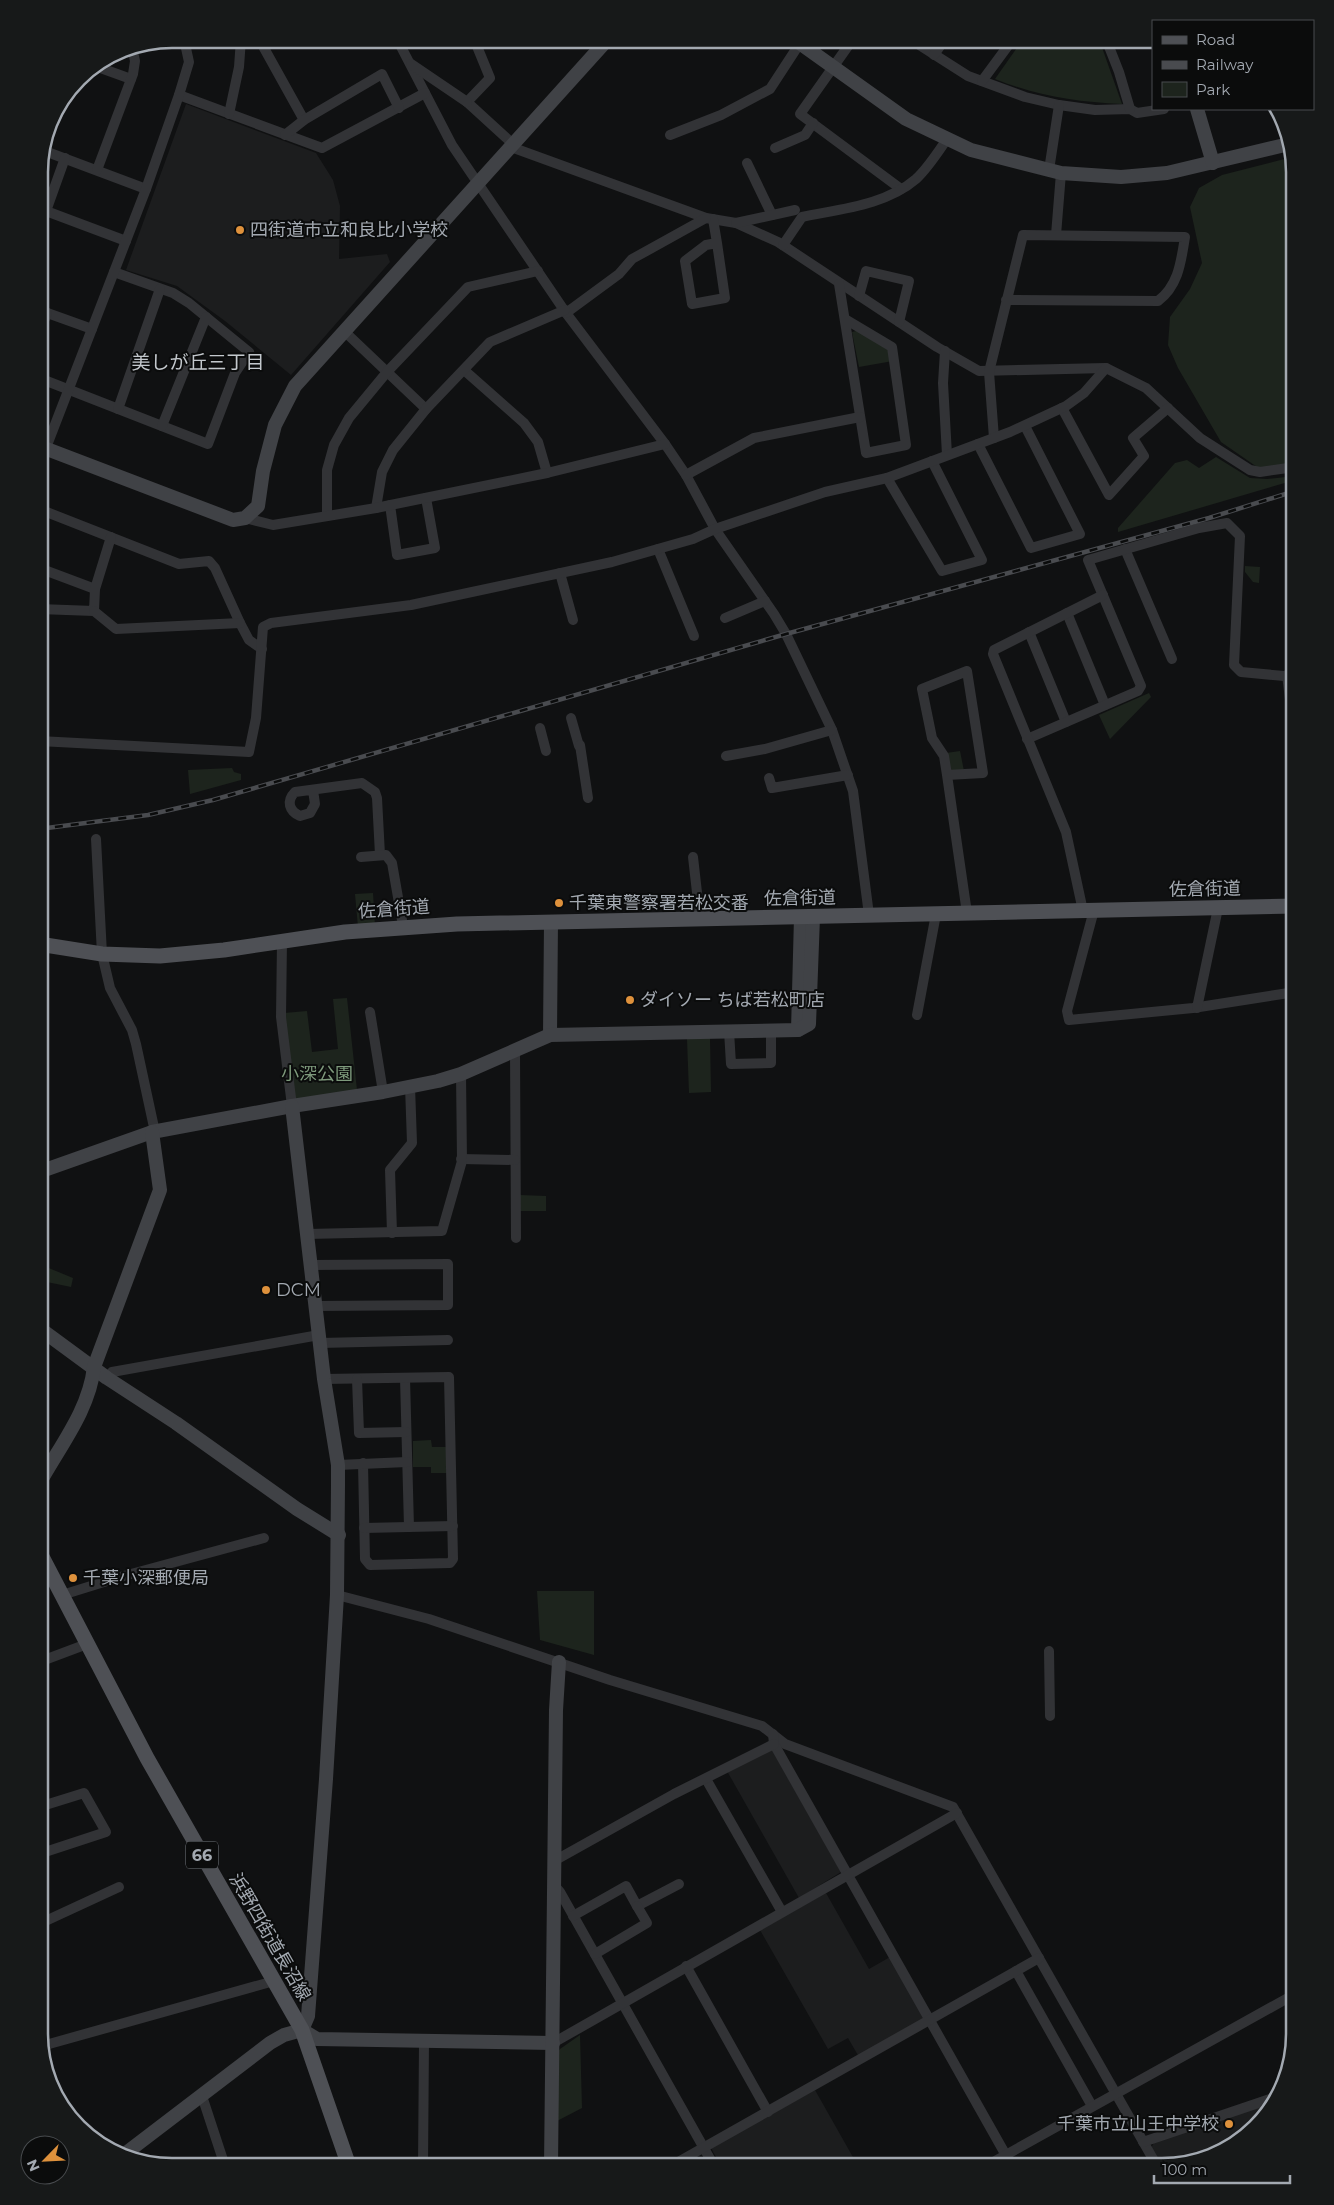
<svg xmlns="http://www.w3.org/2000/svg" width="1334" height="2205" font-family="Montserrat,'Noto Sans JP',sans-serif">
<rect width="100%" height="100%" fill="#101112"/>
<g fill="#1c1d1e">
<polygon points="186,104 316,153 333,180 340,206 339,259 387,254 390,262 291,375 225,321 177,286 126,270"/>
<polygon points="771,1748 841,1872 799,1898 727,1771"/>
<polygon points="826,1893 869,1969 890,1957 925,2020 859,2057 848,2038 828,2049 760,1930"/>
<polygon points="815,2090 858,2166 721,2166 711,2148"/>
<polygon points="1275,2100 1273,2107 1222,2152 1162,2166 1151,2148 1155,2141"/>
</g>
<g fill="#1d241d">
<path d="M1023 39H1099L1122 104C1075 102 1038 96 995 79Z"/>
<polygon points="1292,157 1295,171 1295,465 1260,469 1221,442 1178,368 1168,345 1170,317 1190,289 1202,263 1190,207 1199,188 1222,175"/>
<polygon points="860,330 888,348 893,361 859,367 852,332"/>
<polygon points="1216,457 1250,478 1267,479 1295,476 1295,480 1118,532 1118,528 1175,463 1187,460 1199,468"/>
<polygon points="1245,566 1260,567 1259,583 1253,582 1245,572"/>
<polygon points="1149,693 1151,697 1110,739 1099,715"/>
<polygon points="960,751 964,771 954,772 949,769 946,753"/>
<polygon points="232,768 234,772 241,774 241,780 190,794 188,770"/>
<polygon points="373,893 375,926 358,927 355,894"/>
<polygon points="347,998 357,1090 294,1100 284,1013 307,1011 312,1052 338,1049 333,999"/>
<polygon points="710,1038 711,1092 689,1093 687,1039"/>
<polygon points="520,1195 546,1196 546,1211 520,1211"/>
<polygon points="39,1264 73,1278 71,1287 47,1282 39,1312"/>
<polygon points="431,1440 432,1447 448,1447 448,1473 431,1473 431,1467 413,1467 413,1441"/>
<polygon points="537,1591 594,1591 594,1655 540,1640"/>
<polygon points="580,2035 582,2108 557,2121 556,2054 560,2049"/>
</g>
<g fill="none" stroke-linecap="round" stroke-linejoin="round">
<g stroke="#323336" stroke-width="10">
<polyline points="259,39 304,120"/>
<polyline points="397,39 452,145 566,313 665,444 686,475 715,529 774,614 786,634 832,730 853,791 869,915"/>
<polyline points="474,39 490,78 467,102 513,144"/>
<polyline points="853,39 800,114 901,189"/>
<polyline points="910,39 968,76 1025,97 1059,105 1095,110 1130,109 1137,113 1164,109"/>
<polyline points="1106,39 1119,72 1130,109"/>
<polyline points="934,55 945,39"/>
<polyline points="411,64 467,102"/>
<polyline points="95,66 131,79"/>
<polyline points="982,81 1013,39"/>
<polyline points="179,95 322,148 425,93"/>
<polyline points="229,114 239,67 241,39"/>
<polyline points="285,135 304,120 382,74 399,108"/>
<polyline points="670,135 721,115 770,89 800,43"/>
<polyline points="511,147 706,218 736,223 778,242 937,347 979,371 1106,368 1146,388 1200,438 1250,470 1260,472 1295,467"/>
<polyline points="775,148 805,135 813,123"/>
<polyline points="42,150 146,189"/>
<polyline points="747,163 772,215"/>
<polyline points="97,170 133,74 135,61 132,47"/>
<polyline points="1049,170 1059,105"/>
<polyline points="39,208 46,211 65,158"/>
<polyline points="46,211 126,241"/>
<polyline points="713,219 717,243 706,245 685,261 692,304 725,298 717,243"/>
<polyline points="736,223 795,210"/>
<polyline points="1056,235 1061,173"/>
<path d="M783 245 802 217C840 209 886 205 916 179 928 168 938 152 947 139"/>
<polyline points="839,284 866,453 906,445 892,347 845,319"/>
<polyline points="859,296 866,271 909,281 899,322"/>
<polyline points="39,310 92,329"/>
<polyline points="566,313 619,274 632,259 706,218"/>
<polyline points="344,331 426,409"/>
<polyline points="39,334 47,313"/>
<polyline points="945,351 943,383 947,455"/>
<polyline points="464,370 524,423 538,442 547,473"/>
<polyline points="39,378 208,444 235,373 249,352 189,303 173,293 114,272"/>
<polyline points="1062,408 1109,495 1144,456 1133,438 1168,408"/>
<polyline points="118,409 160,289"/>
<polyline points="162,426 206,317"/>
<path d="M994 438 989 372 1023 235 1185 237C1181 261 1179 285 1158 301L1006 300"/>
<polyline points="978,444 1031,548 1080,534 1025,426"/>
<polyline points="39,466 146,189 179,95 189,62 184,39"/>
<polyline points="686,475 754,438 860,417"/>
<polyline points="887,478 942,571 982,560 932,461"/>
<polyline points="390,505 397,555 435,548 426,498"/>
<polyline points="376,508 382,472 393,450 426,409 490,342 565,310"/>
<polyline points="39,509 179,564 209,561 215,568 240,623 249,640 262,649"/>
<polyline points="327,516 327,470 334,445 349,418 387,372 468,287 538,271"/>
<polyline points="245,518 273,525 376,508 547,473 665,444"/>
<polyline points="658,549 694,636"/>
<polyline points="1125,549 1172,659"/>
<polyline points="39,568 95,589"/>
<polyline points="560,573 573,620"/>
<polyline points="39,609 94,611 95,589 111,537"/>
<polyline points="94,611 116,629 240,623"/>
<polyline points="1067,613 1105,705"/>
<polyline points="725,618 765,601"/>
<polyline points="1029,632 1066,722"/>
<polyline points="1287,675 1295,740"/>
<polyline points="571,718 579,746"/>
<polyline points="540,728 546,751"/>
<polyline points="1027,739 1138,691 1141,686 1088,560 1199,528 1227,523 1240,536 1234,665 1241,672 1295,677"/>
<polyline points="39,741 249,752 256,718 263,627 271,623 411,605 612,562 693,539 715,529 825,492 887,478 1010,432 1066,406 1084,393 1106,368"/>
<polyline points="580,745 588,798"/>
<polyline points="726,756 765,749 832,730"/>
<polyline points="947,775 983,773 967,671 922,689 932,738 944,756 947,775 967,913"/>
<polyline points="769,778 772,788 848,775"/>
<path d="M313 790 315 804 310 813 300 816C289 811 286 801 295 792L362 783 375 792 377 798 380 855"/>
<polyline points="39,798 41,795 39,775"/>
<polyline points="96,839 102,954 110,988 132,1030 136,1044 155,1132"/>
<polyline points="361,857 386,855 392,863 403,926"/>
<polyline points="693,857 700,919"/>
<polyline points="1094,910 1067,1011 1069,1020 1193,1008 1295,992"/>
<polyline points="1083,911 1066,832 993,654 994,650 1103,595"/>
<polyline points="282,941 281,1017 292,1106"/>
<polyline points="1197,1008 1218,908"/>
<polyline points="370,1012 383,1092"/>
<polyline points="917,1015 936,914"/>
<polyline points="729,1031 731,1064 771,1063 771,1030"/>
<polyline points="515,1051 516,1238"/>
<polyline points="461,1159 515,1160"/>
<polyline points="392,1233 390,1170 412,1143 410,1086"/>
<polyline points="307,1234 442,1231 462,1161 461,1074"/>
<polyline points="311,1265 448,1264 448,1305 316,1306"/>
<polyline points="320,1343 448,1340"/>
<polyline points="107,1378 112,1372 319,1335"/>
<polyline points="405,1378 409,1527"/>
<polyline points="324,1379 449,1377 453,1559 450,1563 370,1565 365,1559 363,1463"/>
<polyline points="357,1379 359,1433 406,1432"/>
<polyline points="338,1465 407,1462"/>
<polyline points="364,1528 453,1526"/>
<polyline points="62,1595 120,1577 264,1538"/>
<polyline points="337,1595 429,1619 610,1680 762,1726 785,1744 953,1807 1157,2166"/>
<polyline points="1049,1651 1050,1716"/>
<polyline points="39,1662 87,1644"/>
<polyline points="773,1734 774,1744 1012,2166"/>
<polyline points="706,1779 782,1912"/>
<polyline points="39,1854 106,1832 84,1793 39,1807"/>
<polyline points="554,1861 674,1794 774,1744"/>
<polyline points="554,1885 560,1892 714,2166"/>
<polyline points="573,1916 626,1886 637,1906 679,1884"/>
<polyline points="39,1924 119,1887"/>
<polyline points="595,1954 647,1923 637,1906"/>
<polyline points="686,1966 768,2112"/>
<polyline points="1016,1971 1092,2106"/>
<polyline points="553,2043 957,1813"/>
<polyline points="42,2046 274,1981"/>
<polyline points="202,2096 225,2166"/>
<polyline points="1143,2142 1276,2097"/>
<polyline points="330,2166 347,2159"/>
<polyline points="423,2166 424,2041"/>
<polyline points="671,2166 1039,1958"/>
<polyline points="986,2166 1295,1994"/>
</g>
<g stroke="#404246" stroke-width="14">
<polyline points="794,39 906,119 971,150 1061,173 1121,177 1167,173 1289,144"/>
<polyline points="1197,109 1213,163"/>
<polyline points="39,446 233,520 245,518 258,506 263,471 275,425 295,386 608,39"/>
<polyline points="798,1030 801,917"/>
<polyline points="550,1035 551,922"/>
<polyline points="39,1172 152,1132 292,1106 383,1092 438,1081 461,1074 550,1035 798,1030 809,1024 813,917"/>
<polyline points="39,1328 107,1378 176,1423 297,1509 339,1535"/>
<path d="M39 1484C59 1447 89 1411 94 1367L160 1190 152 1132"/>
<polyline points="302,2030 317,2039 553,2043"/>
<polyline points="126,2153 270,2043 284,2035 302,2030 308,2016 326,1779 337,1595 338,1485 338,1465 324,1379 292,1106"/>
<polyline points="551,2166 556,1710 559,1662"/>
</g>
<g stroke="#4e5055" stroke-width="15">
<polyline points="39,944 102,954 160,956 224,950 345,932 457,924 1295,906"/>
<polyline points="39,1551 147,1758 302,2030 349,2166"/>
</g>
<defs>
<polyline id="rail" points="39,829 148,815 213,800 786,634 1209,518 1295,491"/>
</defs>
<use href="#rail" stroke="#494b4f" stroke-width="4.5"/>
<use href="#rail" stroke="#0b0c0c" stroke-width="2.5" stroke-dasharray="8" stroke-linecap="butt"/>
</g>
<g fill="#de913c" stroke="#0b0c0c" stroke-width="2">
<circle cx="240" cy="230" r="5"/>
<circle cx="559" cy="903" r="5"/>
<circle cx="630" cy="1000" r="5"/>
<circle cx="266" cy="1290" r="5"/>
<circle cx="73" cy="1578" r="5"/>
<circle cx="1229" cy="2124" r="5"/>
</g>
<g text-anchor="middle" stroke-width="4" stroke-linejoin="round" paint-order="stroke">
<rect fill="#0b0c0c" stroke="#757a80" stroke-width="1" x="186" y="1841.5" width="32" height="27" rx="4"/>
<g font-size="16" font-weight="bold" fill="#a3a9b1">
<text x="202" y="1861">66</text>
</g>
<g font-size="18" fill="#a3a9b1" stroke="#0b0c0c" text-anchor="start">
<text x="250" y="236">四街道市立和良比小学校</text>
<text x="569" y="909">千葉東警察署若松交番</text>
<text x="640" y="1006">ダイソー ちば若松町店</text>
<text x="276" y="1296">DCM</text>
<text x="83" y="1584">千葉小深郵便局</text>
<text x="1219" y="2130" text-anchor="end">千葉市立山王中学校</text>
</g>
<g font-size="18" fill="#a3a9b1" stroke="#0b0c0c">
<text transform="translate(1205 889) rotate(-1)" y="6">佐倉街道</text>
<text transform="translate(800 898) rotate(-1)" y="6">佐倉街道</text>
<text transform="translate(394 909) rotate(-4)" y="6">佐倉街道</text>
<text transform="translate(270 1937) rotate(60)" y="6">浜野四街道長沼線</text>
</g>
<g font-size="18" fill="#7e9a7c" stroke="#0b0c0c">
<text x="317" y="1080">小深公園</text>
</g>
<g font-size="19" fill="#c3c8cd" stroke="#0b0c0c">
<text x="198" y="369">美しが丘三丁目</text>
</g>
</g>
<path d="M0 0H1334V2205H0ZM172 48H1162A124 124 0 0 1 1286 172V2034A124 124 0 0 1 1162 2158H172A124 124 0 0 1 48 2034V172A124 124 0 0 1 172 48Z" fill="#171919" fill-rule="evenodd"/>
<path fill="none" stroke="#a3a9b1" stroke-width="2.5" d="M172 48H1162A124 124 0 0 1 1286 172V2034A124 124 0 0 1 1162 2158H172A124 124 0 0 1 48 2034V172A124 124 0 0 1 172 48Z"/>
<rect x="1152" y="20" width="162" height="90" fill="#0b0c0c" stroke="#484b4e"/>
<rect x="1162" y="36" width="25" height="8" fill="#4e5055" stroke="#484b4e"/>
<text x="1196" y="45" font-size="15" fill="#a3a9b1">Road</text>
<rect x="1162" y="61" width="25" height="8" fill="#494b4f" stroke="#484b4e"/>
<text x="1196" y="70" font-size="15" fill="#a3a9b1">Railway</text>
<rect x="1162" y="82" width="25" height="15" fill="#1d241d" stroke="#484b4e"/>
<text x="1196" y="95" font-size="15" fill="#a3a9b1">Park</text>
<g transform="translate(45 2160) rotate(246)"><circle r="24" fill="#0b0c0c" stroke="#484b4e"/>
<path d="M0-4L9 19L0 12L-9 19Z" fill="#de913c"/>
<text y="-8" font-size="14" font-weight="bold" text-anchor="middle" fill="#a3a9b1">N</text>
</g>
<path d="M1154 2175v8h136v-8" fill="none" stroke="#a3a9b1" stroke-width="2.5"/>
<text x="1162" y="2175" font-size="15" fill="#a3a9b1" stroke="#0b0c0c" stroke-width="4" paint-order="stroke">100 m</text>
</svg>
